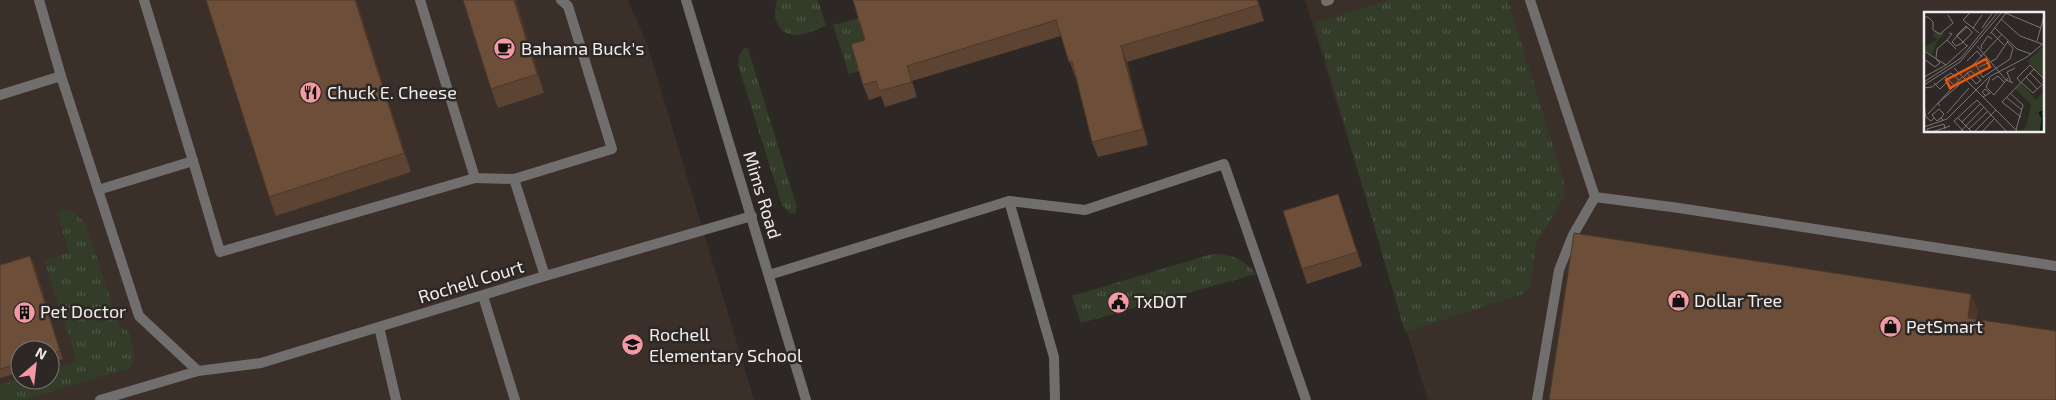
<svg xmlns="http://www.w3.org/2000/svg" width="2056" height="400" font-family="'Exo 2',sans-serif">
<defs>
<pattern id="grass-tufts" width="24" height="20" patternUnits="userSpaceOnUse" patternTransform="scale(1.25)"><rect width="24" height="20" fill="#323c29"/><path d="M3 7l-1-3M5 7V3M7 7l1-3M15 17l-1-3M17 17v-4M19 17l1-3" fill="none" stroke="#505848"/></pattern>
</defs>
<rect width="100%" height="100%" fill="#2d2825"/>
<g fill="#3a3029" fill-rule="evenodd">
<path d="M0 0H628L647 44 754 400H0ZM20 350H50V380H20Z"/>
<path d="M1305 0H2056V400H1428ZM1925 14H2042V131H1925Z"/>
</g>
<g fill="url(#grass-tufts)">
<path d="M777 0H818L826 26C817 29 804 36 795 35 776 33 772 16 777 0Z"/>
<polygon points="1388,0 1508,0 1563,179 1565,195 1536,244 1531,283 1528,290 1523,294 1405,332 1315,23"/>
<polygon points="860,18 870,56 860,71 849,74 833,25"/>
<polygon points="744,48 748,49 797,207 795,214 790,213 782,205 738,65 739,56"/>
<path d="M63 209 75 213 86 224 119 326 128 331C132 343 139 357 130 368L23 400H0V385L20 379 50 380V370L77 362 44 260 69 253 58 215 60 210Z"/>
<path d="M1212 254C1231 254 1244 259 1256 274L1081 323 1072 296Z"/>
</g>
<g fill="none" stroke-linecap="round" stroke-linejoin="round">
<g stroke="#716e6e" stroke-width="10">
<polyline points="39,0 61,76 139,316 198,371"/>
<polyline points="420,0 475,178 514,179 545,276"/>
<polyline points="1530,0 1595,197 1573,235 1559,270 1537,400"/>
<polyline points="1326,1 1329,0"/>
<polyline points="0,95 61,76"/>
<polyline points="193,161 220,252 475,178"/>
<polyline points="514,179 612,149 568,6 561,0"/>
<polyline points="98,190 193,161 144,0"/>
<polyline points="1595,197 1679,208 2056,266"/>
<polyline points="1009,201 1054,357 1055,400"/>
<polyline points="769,275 1009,201 1085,210 1224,164 1306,400"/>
<polyline points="483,296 515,400"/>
<polyline points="379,327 396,400"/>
<polyline points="100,400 198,371"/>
</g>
<polyline stroke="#716e6e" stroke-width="10" points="198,371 261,363 545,276 752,216"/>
<polyline stroke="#716e6e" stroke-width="10" points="686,0 806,400"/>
</g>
<g fill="#5d4331">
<polygon points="356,0 411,172 276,216 269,197"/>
<polygon points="463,0 516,0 544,93 498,108 491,89"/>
<polygon points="1258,0 1264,21 1127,62 1148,145 1098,157 1092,142 1076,77 1075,77 1061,36 912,81 917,97 885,107 881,96 869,100 863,85 865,40"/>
<polygon points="1338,194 1362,266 1307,284 1302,269"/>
<polygon points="34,264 63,359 50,363 50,350 20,350 20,372 0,378 0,265"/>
</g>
<g fill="#4c3728">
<polygon points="355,0 356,0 411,172 404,153"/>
<polygon points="514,0 516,0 544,93 537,74"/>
<polygon points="1257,0 1258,0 1264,21"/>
<polygon points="1121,46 1127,62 1148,145 1143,129"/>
<polygon points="1338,194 1343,208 1362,266 1357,252"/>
<polygon points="30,256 34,264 63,359 60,351"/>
<polygon points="1971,294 1978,311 1974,335 1968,318"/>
</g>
<g fill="#6c4e39" stroke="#4c3728">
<polygon points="206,0 355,0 404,153 269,197"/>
<polygon points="463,0 514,0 537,74 491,89"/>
<polygon points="853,0 1257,0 1259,5 1121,46 1143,129 1092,142 1072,61 1069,62 1056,20 907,66 912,82 879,91 876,81 863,85 851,44 865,40"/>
<polygon points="1338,194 1357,252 1302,269 1283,211"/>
<polygon points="1574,233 1971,294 1968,318 2056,331 2056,400 1549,400"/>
<polygon points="30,256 60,351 50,354 50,350 20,350 20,363 0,369 0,265"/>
</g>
<defs>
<symbol id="cafe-disc" viewBox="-11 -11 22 22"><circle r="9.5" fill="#f49aa5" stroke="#2d2825"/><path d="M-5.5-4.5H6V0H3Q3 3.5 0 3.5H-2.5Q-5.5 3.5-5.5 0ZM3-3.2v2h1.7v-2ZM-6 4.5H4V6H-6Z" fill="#111"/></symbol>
<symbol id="restaurant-disc" viewBox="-11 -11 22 22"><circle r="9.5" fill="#f49aa5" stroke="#2d2825"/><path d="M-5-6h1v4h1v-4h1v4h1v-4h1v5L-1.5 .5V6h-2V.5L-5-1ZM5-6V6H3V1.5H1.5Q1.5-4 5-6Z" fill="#111"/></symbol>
<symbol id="shop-disc" viewBox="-11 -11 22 22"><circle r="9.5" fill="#f49aa5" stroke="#2d2825"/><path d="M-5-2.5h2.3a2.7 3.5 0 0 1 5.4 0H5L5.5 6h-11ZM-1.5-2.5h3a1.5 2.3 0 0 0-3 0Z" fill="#111"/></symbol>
<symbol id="civic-disc" viewBox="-11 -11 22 22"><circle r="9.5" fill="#f49aa5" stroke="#2d2825"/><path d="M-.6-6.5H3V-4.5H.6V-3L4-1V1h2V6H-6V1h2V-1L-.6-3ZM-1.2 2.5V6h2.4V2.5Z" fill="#111"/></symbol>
<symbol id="building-disc" viewBox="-11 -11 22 22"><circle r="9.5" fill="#f49aa5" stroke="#2d2825"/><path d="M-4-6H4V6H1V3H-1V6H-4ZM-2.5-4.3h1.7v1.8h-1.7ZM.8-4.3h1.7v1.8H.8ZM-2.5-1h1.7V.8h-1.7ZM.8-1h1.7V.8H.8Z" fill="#111"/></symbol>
<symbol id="school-disc" viewBox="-11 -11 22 22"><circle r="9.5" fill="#f49aa5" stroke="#2d2825"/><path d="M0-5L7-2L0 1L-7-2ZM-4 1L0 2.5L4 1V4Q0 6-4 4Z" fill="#111"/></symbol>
</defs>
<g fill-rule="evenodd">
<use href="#cafe-disc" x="492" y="36" width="25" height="25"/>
<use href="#restaurant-disc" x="298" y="80" width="25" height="25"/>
<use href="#shop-disc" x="1666" y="288" width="25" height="25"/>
<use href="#civic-disc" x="1106" y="290" width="25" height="25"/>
<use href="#building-disc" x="12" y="300" width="25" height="25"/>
<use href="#shop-disc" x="1878" y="314" width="25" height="25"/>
<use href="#school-disc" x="620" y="332" width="25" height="25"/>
</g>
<g text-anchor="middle" stroke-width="5" stroke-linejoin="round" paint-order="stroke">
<g font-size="18" fill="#efecea" stroke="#2d2825" text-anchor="start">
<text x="521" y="55">Bahama Buck's</text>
<text x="327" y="99">Chuck E. Cheese</text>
<text x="1694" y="307">Dollar Tree</text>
<text x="1134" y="308">TxDOT</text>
<text x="40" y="318">Pet Doctor</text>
<text x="1906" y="333">PetSmart</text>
<text x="649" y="341">Rochell<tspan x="649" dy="21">Elementary School</tspan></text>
</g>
<g font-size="18" fill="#efecea" stroke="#2d2825">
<text transform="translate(762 195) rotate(73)" y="6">Mims Road</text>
<text transform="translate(471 282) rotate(-17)" y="6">Rochell Court</text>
</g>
</g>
<g transform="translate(1924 12)">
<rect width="120" height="120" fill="#2d2825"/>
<path d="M10 20 21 21 13 29 8 43 0 38V35L14 27 9 25ZM120 34V66L103 49ZM120 79V120H99L104 108 113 100V86Z" fill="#323c29"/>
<path d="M97 71 111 87 117 88 107 111 104 108 107 92 91 77Z" fill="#323c29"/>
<path fill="none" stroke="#041b20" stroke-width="2.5" d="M117 120 119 106 116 101 120 99"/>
<path fill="none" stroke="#7b7674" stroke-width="1" d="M47 0 39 8 49 16M79 0 117 16M0 5H4L9 10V18L16 22 29 11 24 3M77 7 96 24 118 32M43 15 33 24 28 30 32 34 38 31 47 22 48 20 42 14 33 23V24L43 34M58 16 69 0M71 16 93 37 107 42M67 20 80 33M25 21 28 22 23 28 32 37M55 21 49 16 58 3M66 22 82 1M113 29 120 4M53 34 82 68 89 71M58 37 57 34 64 24 68 27M0 39 22 53M12 46 13 37 23 28M0 47 11 55 16 51 12 47M43 49 53 39 58 45M51 51 59 66M48 54 78 22M55 55 72 47 84 29M30 56 94 120M106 61 117 72M0 65 22 53 44 33M21 65 27 61 35 68M40 65 43 61 47 59 57 68 52 72 43 61M59 65 86 47 89 36 83 30M102 65 113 77M66 66 62 75 70 83 84 66M68 68 74 64 80 70M0 70 37 46 74 0M87 70 83 60 91 56M96 70 93 66 106 53 120 67M97 70 109 81 120 71M10 71 16 77 24 69M0 73 36 50 78 0M0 76 8 75 21 65 30 73M86 81 99 93 92 118M59 85 66 81 61 77 58 80 61 83M82 85 98 98M0 94 2 105 7 109 10 106M16 94 14 91 35 73 33 70M23 101 45 76M4 102 39 64M97 105 78 90 110 57M17 106 20 102 15 97 8 103 13 109 17 106 19 108M34 106 48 120M38 110 57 91M0 115 23 107 65 65 103 45 120 31M45 117 64 99M5 120 3 117 20 112 21 117M8 120 26 114M36 120 60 95M40 120 30 109 53 88 83 120M50 120 72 98M58 120 71 106"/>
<path fill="#e8590c" fill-opacity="0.15" stroke="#e8590c" stroke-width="2.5" d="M62 47 66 55 26 76 22 68Z"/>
<rect width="120" height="120" fill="none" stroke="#efecea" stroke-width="2.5"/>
</g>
<g transform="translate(35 365) rotate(28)"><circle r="24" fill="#2d2825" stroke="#7b7674"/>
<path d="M0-4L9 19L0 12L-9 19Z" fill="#f49aa5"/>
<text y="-8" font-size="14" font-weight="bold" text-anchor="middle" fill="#efecea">N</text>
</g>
</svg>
